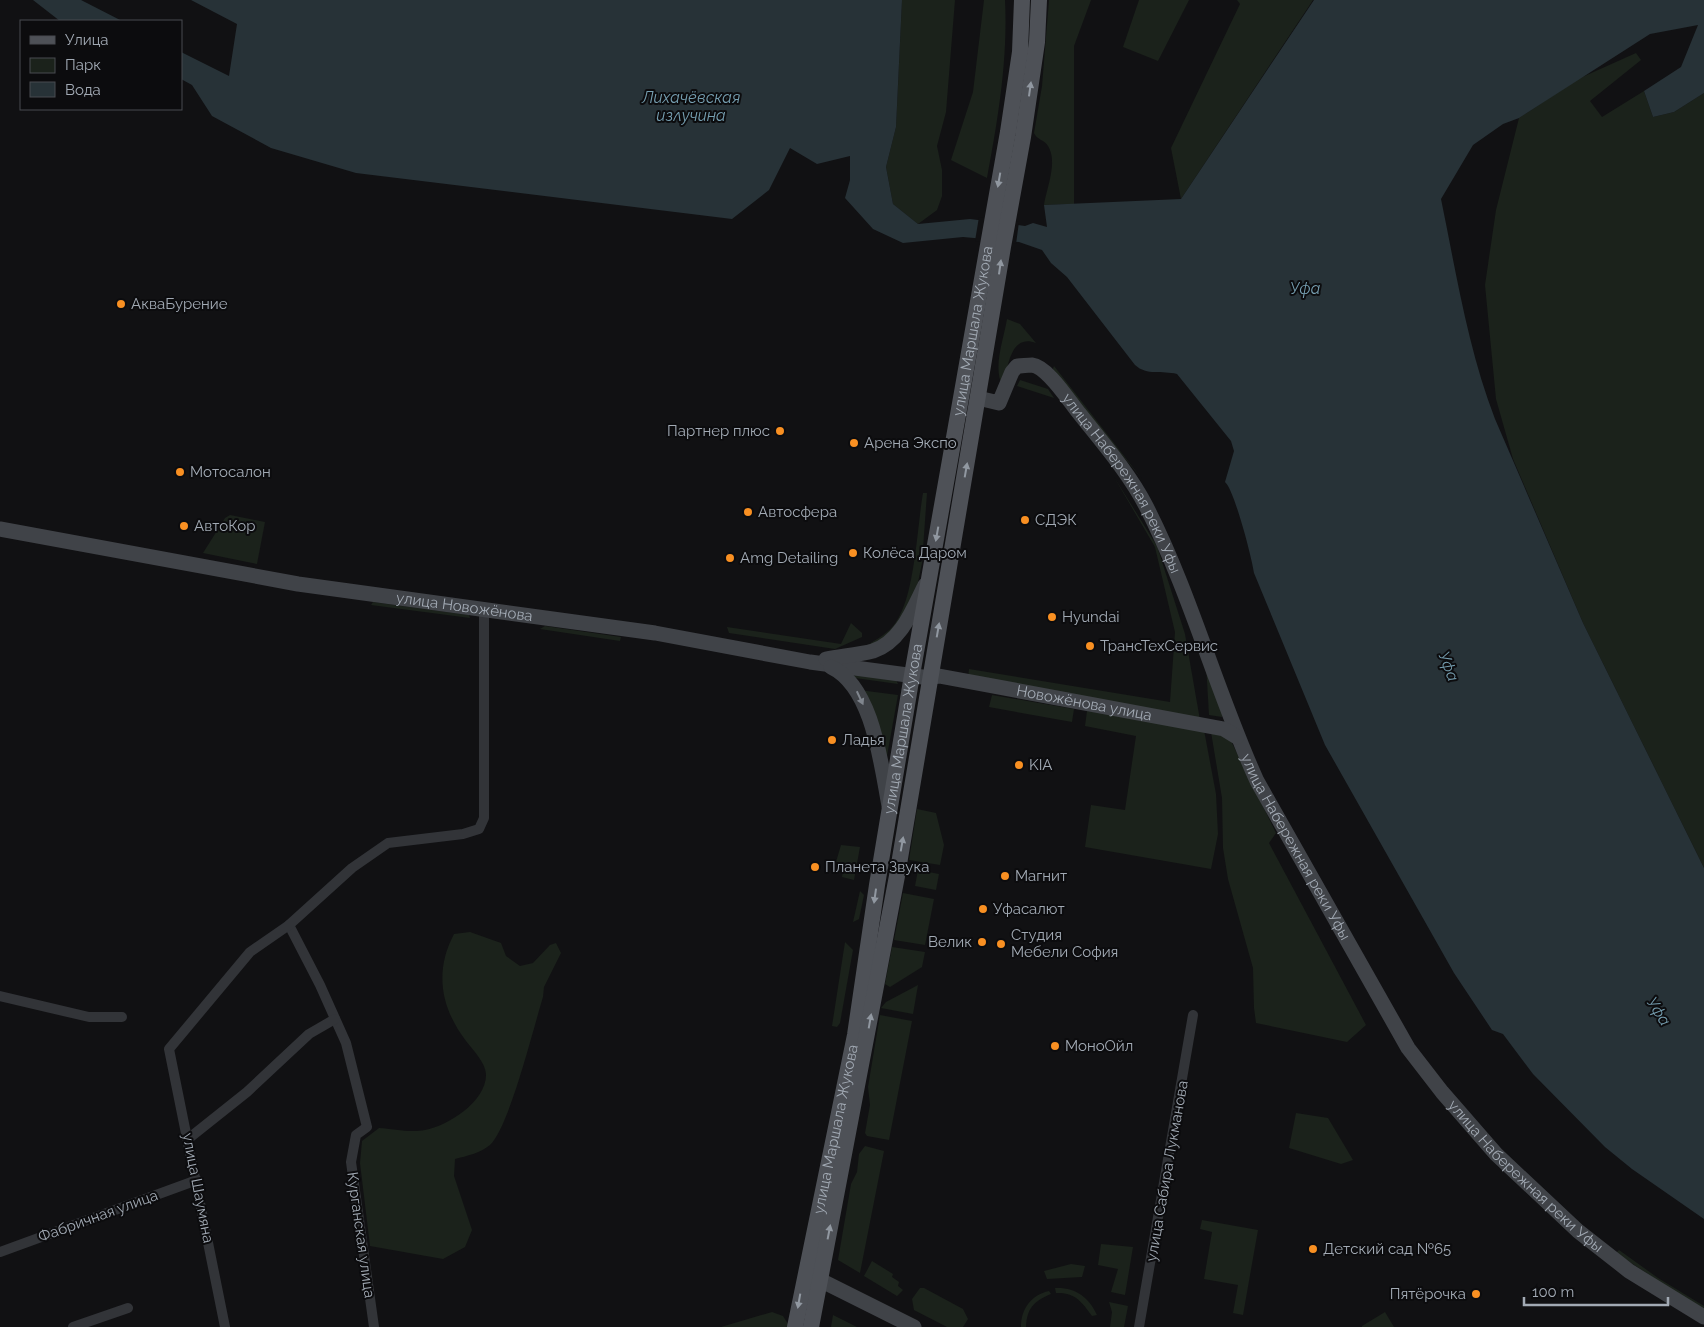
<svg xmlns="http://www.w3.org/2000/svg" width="1704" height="1327" font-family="Raleway,sans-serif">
<rect width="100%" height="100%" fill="#111113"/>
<g fill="#1b221b">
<polygon points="902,0 955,0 946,112 937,146 942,170 942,196 937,210 918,224 893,204 886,167 896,127"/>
<path d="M984 0H1005C1008 60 998 119 987 178L951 160 973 92Z"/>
<path d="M1049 0H1091L1074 46V204L1044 205C1047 187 1058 162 1048 146 1045 140 1037 140 1034 133L1042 86Z"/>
<polygon points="1139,0 1189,0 1158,61 1123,47"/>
<polygon points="1237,0 1313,0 1181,199 1171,148 1240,4"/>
<polygon points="1636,53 1641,60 1590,101 1602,117 1644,91 1653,117 1674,112 1704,93 1704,868 1583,623 1513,459 1496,399 1485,285 1496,210 1519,118 1578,79"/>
<path d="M1007 319 1020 324 1036 343C1010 333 1008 368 1003 386 992 369 1004 338 1007 319Z"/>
<polygon points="1054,366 1142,479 1052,371"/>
<polygon points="1020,380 1048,389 1054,398 1017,386"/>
<polygon points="1114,477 1157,546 1185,634 1200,720 968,678 969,669 1170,702 1175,632 1155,547"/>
<path d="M923 493H927L922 563 915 597 888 640 866 646C877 639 889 633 896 622 915 595 917 527 923 493Z"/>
<polygon points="230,515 265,522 257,564 203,553 225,518"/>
<polygon points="373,602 469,615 470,618 371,605"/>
<polygon points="851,623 862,633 862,637 835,649 729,633 727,627 841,644"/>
<polygon points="545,626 621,637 620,641 540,629"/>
<polygon points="1206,664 1224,713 1222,717 1209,715"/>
<polygon points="851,671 894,676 898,684 855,678"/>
<polygon points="859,690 898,695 887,756"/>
<polygon points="992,695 1074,709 1072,722 989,707"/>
<polygon points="1087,711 1204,730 1216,794 1218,834 1211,869 1085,847 1091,805 1125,810 1136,736 1085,726"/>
<polygon points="1211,732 1225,735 1231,741 1276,833 1269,843 1366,1025 1347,1042 1256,1023 1254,1008 1253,968 1228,879 1223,848 1222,798"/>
<polygon points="917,809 936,813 944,845 940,865 909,860"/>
<polygon points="841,845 860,847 854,880 842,877 844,864 836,862"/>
<polygon points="918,870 939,874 936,890 915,886"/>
<polygon points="860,891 864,895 859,919 853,922"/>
<polygon points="903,893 934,899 925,945 894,940"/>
<path d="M470 932 501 943 506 956 520 966 533 963 550 945 556 943 561 953 544 987 543 997C534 1026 509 1128 490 1145 480 1153 467 1156 455 1159L454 1176 472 1230 465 1247 443 1259 370 1246 360 1163 362 1141 379 1128C393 1129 411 1133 425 1130 448 1126 487 1101 486 1074 485 1062 473 1050 466 1041 441 1008 434 972 454 934Z"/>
<polygon points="845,942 853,950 840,1023 837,1027 832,1026"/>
<polygon points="892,947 925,952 922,967 890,987 885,984"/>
<polygon points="918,985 913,1014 881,1008 886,1002"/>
<polygon points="880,1015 912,1021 889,1140 867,1136 865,1133 870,1105 868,1087"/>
<polygon points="1296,1113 1328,1118 1353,1160 1341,1164 1289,1148"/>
<polygon points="865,1146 884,1151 860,1273 838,1260 851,1184 857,1172 859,1154"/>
<polygon points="1202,1220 1258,1230 1243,1315 1233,1313 1238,1285 1204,1279 1212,1232 1200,1229"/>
<polygon points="1101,1244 1133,1247 1125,1295 1111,1292 1118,1269 1098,1265"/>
<polygon points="1619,1250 1658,1278 1704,1306 1704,1311 1616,1253"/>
<polygon points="872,1261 893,1274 892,1277 899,1282 898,1286 903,1290 897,1296 864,1276"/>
<polygon points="1071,1264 1085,1266 1082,1277 1047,1279 1044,1271"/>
<polygon points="920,1288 924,1288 963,1309 968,1319 963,1327 947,1327 914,1310 912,1299"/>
<path d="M1055 1288C1075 1287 1089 1297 1097 1315L1092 1316C1082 1302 1075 1292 1056 1293Z"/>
<path d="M1049 1291 1051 1294C1034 1301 1027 1308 1026 1327H1021C1021 1309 1031 1295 1049 1291Z"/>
<polygon points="1109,1302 1128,1306 1124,1327 1110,1327 1112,1312"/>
<polygon points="772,1312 783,1316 790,1327 721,1327"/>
<polygon points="1385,1312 1394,1327 1362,1327 1362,1326"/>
<polygon points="833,1315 857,1327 831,1327"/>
</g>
<g fill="#273237">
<polygon points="33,0 81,0 122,21 60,21"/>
<path d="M191 0H902L896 127 886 167 893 204 918 224 970 219 1025 226 1033 223 1047 227 1044 205 1181 199 1314 0H1704V93L1674 112 1653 117 1644 91 1681 67 1698 25 1650 34 1519 118 1503 124 1473 145 1441 199C1456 272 1468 349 1495 419L1583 623 1704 868V1219L1632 1169 1605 1147 1533 1074 1503 1034 1492 1030 1454 973 1325 745 1254 573C1252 558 1234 489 1225 482L1234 451 1231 441 1177 374C1162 370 1147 376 1135 365L1067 277 1051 263 1042 250 1019 242 963 237 903 243 873 229 845 198 850 180V156L817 164 790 148 769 190 732 219 356 173 271 148 212 116 192 85 181 79V52L229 76 237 24Z"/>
</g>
<polygon fill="#111113" points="979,217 1019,222 1016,244 975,241"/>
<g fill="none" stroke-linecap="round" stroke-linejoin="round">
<g stroke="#323438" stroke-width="10">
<polyline points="289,925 320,985 346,1043 367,1127 356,1135 351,1162 374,1327"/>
<polyline points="0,996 89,1017 122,1017"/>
<polyline points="188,1139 247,1092 309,1034 335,1019"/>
<polyline points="0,1252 197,1180"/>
<polyline points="73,1327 128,1308"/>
<polyline points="225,1327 169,1049 250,952 289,925 352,868 388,843 463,834 479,829 484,818 484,608"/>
<polyline points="1139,1327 1193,1015"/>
</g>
<g stroke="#404348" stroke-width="15">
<path id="s1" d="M978 398 999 403 1012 372 1017 366C1022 366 1027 365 1032 365 1048 367 1069 401 1079 413 1102 442 1129 473 1146 506 1191 594 1216 691 1257 781L1408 1048 1442 1092 1496 1154 1578 1231 1629 1271 1704 1317"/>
<path id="s2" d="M0 529 298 584 655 633 810 662 930 678 939 676 1224 729 1237 737"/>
<path d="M826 659C841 656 858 655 873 651 901 642 913 609 925 585"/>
<path d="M831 667C873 687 881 764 889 806"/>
<polyline points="810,1277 820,1280 914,1327"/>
</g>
<g stroke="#4e5157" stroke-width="16">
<path id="s3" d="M795 1327 855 1035 877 885 912 675 1008 132 1020 52 1022 0"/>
<polyline points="811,1327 897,876 1003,247 1023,137 1037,42 1039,0"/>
</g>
</g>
<defs><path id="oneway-solid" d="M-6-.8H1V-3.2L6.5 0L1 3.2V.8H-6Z" transform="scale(1.25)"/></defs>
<g fill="#9198a1">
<use href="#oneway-solid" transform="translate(1030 89) rotate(-82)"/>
<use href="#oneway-solid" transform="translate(999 180) rotate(100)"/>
<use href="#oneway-solid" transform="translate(1000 267) rotate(-82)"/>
<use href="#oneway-solid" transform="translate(966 470) rotate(-80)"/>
<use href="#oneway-solid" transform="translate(937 534) rotate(100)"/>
<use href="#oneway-solid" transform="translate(938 630) rotate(-80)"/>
<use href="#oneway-solid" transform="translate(902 844) rotate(-80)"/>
<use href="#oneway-solid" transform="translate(875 896) rotate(98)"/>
<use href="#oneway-solid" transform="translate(870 1021) rotate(-80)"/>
<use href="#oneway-solid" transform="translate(829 1232) rotate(-79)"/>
<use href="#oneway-solid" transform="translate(799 1301) rotate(100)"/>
</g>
<use fill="#80868e" href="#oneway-solid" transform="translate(860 698) rotate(65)"/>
<g fill="#f99022" stroke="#0c0c0e" stroke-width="2">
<circle cx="121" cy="304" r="5"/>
<circle cx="780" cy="431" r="5"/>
<circle cx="854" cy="443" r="5"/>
<circle cx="180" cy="472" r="5"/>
<circle cx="748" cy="512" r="5"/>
<circle cx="1025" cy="520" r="5"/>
<circle cx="184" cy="526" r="5"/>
<circle cx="853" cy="553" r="5"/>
<circle cx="730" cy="558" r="5"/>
<circle cx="1052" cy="617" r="5"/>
<circle cx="1090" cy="646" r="5"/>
<circle cx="832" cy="740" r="5"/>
<circle cx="1019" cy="765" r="5"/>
<circle cx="815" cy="867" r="5"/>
<circle cx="1005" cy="876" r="5"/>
<circle cx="983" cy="909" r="5"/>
<circle cx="982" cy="942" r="5"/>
<circle cx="1001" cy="944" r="5"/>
<circle cx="1055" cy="1046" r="5"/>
<circle cx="1313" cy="1249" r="5"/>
<circle cx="1476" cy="1294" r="5"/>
</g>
<g text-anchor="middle" stroke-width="4" stroke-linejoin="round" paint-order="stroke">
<g font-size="15" fill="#a2aab4" stroke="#0c0c0e" text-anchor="start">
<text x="131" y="309">АкваБурение</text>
<text x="770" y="436" text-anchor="end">Партнер плюс</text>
<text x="864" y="448">Арена Экспо</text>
<text x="190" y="477">Мотосалон</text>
<text x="758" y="517">Автосфера</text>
<text x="1035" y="525">СДЭК</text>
<text x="194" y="531">АвтоКор</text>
<text x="863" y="558">Колёса Даром</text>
<text x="740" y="563">Amg Detailing</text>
<text x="1062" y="622">Hyundai</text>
<text x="1100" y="651">ТрансТехСервис</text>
<text x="842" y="745">Ладья</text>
<text x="1029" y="770">KIA</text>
<text x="825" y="872">Планета Звука</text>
<text x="1015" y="881">Магнит</text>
<text x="993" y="914">Уфасалют</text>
<text x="1011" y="940">Студия<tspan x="1011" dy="17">Мебели София</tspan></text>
<text x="972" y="947" text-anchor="end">Велик</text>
<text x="1065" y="1051">МоноОйл</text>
<text x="1323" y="1254">Детский сад №65</text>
<text x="1466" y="1299" text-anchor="end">Пятёрочка</text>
</g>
<g font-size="15" fill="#a2aab4" stroke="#0c0c0e">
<text dy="5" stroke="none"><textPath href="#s3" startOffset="1012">улица Маршала Жукова</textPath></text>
<text dy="5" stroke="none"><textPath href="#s1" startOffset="229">улица Набережная реки Уфы</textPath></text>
<text dy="5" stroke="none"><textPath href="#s2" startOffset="471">улица Новожёнова</textPath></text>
<text dy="5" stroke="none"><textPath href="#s2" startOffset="1099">Новожёнова улица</textPath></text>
<text dy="5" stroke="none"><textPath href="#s3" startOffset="608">улица Маршала Жукова</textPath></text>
<text dy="5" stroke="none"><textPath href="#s1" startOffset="634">улица Набережная реки Уфы</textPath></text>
<text dy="5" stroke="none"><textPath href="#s3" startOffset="202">улица Маршала Жукова</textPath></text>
<text transform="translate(1167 1171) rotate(-80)" y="5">улица Сабира Лукманова</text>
<text dy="5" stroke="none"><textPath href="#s1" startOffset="1039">улица Набережная реки Уфы</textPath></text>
<text transform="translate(198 1188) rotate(79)" y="5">улица Шаумяна</text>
<text transform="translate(98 1216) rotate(-20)" y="5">Фабричная улица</text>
<text transform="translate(361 1235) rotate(82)" y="5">Курганская улица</text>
</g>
<g font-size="16" font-style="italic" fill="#769fb1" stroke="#0c0c0e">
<text x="691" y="103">Лихачёвская<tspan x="691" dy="18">излучина</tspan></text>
<text x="1305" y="294">Уфа</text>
<text transform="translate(1449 666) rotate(69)" y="6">Уфа</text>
<text transform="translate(1659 1011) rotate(57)" y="6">Уфа</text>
</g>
</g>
<rect x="20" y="20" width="162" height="90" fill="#0c0c0e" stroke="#484b50"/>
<rect x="30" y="36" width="25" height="8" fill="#4e5157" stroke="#484b50"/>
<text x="65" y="45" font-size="15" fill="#a2aab4">Улица</text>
<rect x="30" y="58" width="25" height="15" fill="#1b221b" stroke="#484b50"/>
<text x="65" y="70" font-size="15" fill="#a2aab4">Парк</text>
<rect x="30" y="82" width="25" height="15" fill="#273237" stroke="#484b50"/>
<text x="65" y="95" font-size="15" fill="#a2aab4">Вода</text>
<path d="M1524 1297v8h144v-8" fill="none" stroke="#a2aab4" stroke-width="2.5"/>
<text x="1532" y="1297" font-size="15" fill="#a2aab4" stroke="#0c0c0e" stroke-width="4" paint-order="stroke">100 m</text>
</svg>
